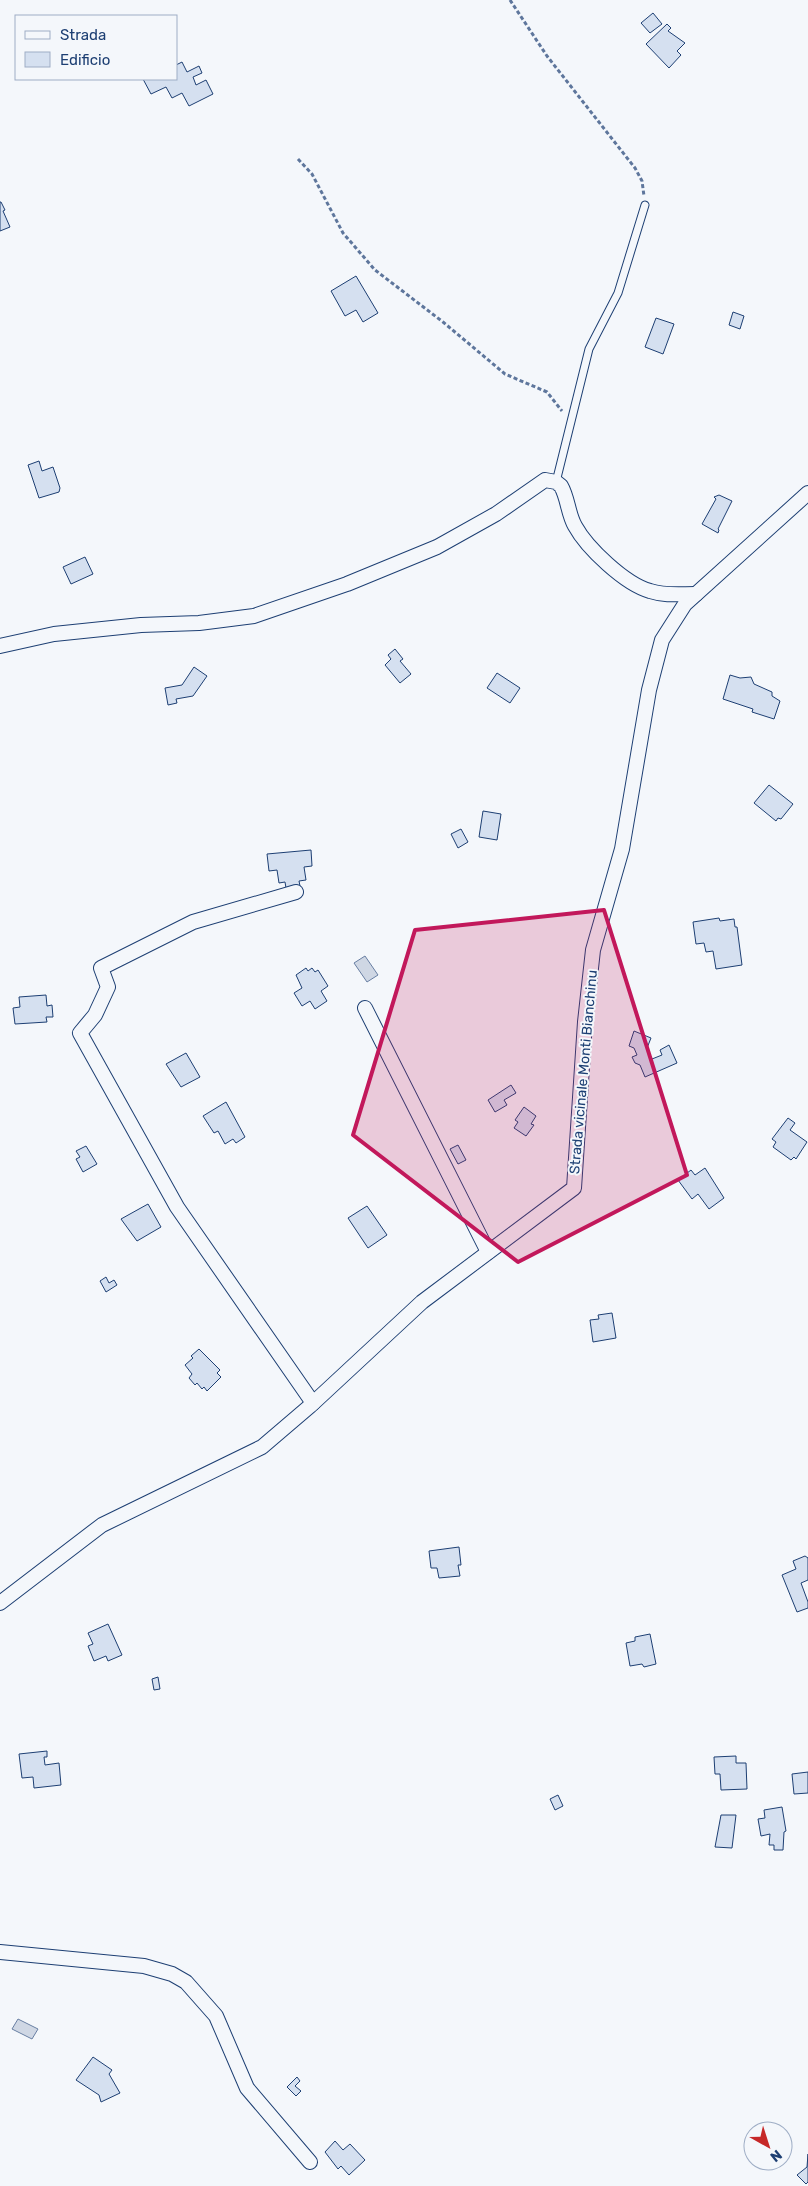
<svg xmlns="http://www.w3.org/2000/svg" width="808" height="2186" font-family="Rubik,sans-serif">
<rect width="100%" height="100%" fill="#f4f7fb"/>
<g fill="#cfd7e4" stroke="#687fa3">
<polygon points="365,956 378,975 367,982 354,963"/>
<polygon points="18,2019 38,2029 32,2039 12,2029"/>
</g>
<g fill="#d5e0f0" stroke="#1d3f73">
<polygon points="653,13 662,24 650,33 641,23"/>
<polygon points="667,24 671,28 668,31 685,43 677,51 681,55 669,68 646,44"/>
<polygon points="182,62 187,72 199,66 202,73 193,77 196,85 206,80 213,94 189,106 182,93 172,98 166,87 151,94 143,79 176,79 176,65"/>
<polygon points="0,202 1,202 5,210 3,211 10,227 0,231"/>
<polygon points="356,276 378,313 363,322 356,310 345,316 331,291"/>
<polygon points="733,312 744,316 740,329 729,325"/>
<polygon points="656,318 674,324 663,354 645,347"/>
<polygon points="39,461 42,471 53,467 60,488 59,492 39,498 28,465"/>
<polygon points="719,495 732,501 718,529 719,530 718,533 702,524 716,499 714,497"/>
<polygon points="85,557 93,574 71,584 63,567"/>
<polygon points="395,649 403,659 400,661 411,674 400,683 385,665 391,659 388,655"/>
<polygon points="194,667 207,676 193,696 176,699 177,703 168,705 165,688 182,685"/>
<polygon points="497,673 520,688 510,703 487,688"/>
<polygon points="730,675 740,678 751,677 754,684 772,692 772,696 780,701 774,719 752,712 753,709 723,699"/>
<polygon points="769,785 793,804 781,819 778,818 776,821 754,803"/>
<polygon points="483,811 501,814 497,840 479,837"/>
<polygon points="461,829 468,842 458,848 451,834"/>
<polygon points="311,850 312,866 304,867 306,880 299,881 300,886 286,888 285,882 279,883 277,870 269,871 267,854"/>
<polygon points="719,918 720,921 734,919 735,927 737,927 742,965 716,969 713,951 706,952 704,943 696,944 693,922"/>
<polygon points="306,968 308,971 312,968 315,972 318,970 328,986 321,991 327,1001 315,1009 310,1001 302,1006 294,993 302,988 296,975"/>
<polygon points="46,995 47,1006 52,1005 53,1017 46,1017 47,1022 15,1024 13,1008 20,1007 19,997"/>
<polygon points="634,1031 651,1038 647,1048 652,1059 662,1055 660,1050 669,1045 677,1063 645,1077 640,1065 635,1063 632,1057 637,1055 634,1048 629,1046"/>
<polygon points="186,1053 200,1077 181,1087 166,1064"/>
<polygon points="511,1085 516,1093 504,1100 507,1105 495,1112 488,1100"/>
<polygon points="226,1102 245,1137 236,1143 233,1139 225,1144 218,1131 214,1133 203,1116"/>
<polygon points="524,1107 536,1116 531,1124 534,1125 526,1136 514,1128 518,1122 515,1120"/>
<polygon points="788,1118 795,1123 790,1130 807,1142 796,1159 794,1157 791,1160 773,1147 776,1142 772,1139"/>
<polygon points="458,1145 466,1160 458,1164 450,1149"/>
<polygon points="86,1146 97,1164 83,1172 76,1159 80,1157 76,1151"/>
<polygon points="705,1168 724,1198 709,1209 698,1194 692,1199 678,1180 691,1170 695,1175"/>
<polygon points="148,1204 161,1227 137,1241 121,1219"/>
<polygon points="367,1206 387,1235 368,1248 348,1218"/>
<polygon points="106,1277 109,1283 114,1280 117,1285 106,1292 100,1281"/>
<polygon points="612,1313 616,1338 593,1342 590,1320 599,1319 598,1315"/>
<polygon points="199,1349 220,1370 217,1373 221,1377 207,1391 204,1387 202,1389 197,1383 195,1385 189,1378 192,1374 185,1365 193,1358 191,1356"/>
<polygon points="459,1547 461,1565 458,1565 460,1576 439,1578 437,1568 431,1568 429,1551"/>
<polygon points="805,1556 808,1558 808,1580 801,1583 808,1602 808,1608 797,1612 782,1575 796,1569 793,1561"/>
<polygon points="108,1624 122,1655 108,1661 106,1656 94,1661 88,1646 93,1644 88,1633"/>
<polygon points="650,1634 656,1664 644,1667 642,1664 630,1666 626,1643 635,1641 635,1637"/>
<polygon points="158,1677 160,1689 154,1690 152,1679"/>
<polygon points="47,1751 47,1757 44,1757 45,1765 59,1763 61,1785 34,1788 33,1777 22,1778 19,1754"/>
<polygon points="736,1756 736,1763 746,1763 747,1789 721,1790 720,1774 715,1774 714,1757"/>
<polygon points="808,1772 808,1793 794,1794 792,1774"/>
<polygon points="558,1795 563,1806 555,1810 550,1799"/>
<polygon points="782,1807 786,1831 784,1832 783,1850 774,1850 774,1845 769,1845 770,1834 761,1836 758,1819 765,1818 764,1810"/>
<polygon points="721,1815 736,1815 732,1848 715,1847"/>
<polygon points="93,2057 112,2070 109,2074 120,2093 101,2102 99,2095 76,2080"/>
<polygon points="297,2077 300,2081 295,2086 301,2091 296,2096 287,2087"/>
<polygon points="335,2141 343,2150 350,2144 365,2160 349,2175 341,2166 338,2169 325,2152"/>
<polygon points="808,2154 808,2182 806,2184 797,2175 807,2167"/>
</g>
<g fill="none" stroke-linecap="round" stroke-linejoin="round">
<defs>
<polyline id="service" points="556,482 589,349 618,293 645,205"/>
<g id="minor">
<path d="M0 646 54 634 141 625 199 623 254 616 347 584 437 547 496 514 545 480 556 482 561 486C568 498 568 514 575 526 587 548 625 584 650 591 665 596 680 594 696 594"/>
<polyline points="296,892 193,922 101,968 108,987 95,1015 80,1033 177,1207 313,1403"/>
<polyline points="365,1008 488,1252"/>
<polyline points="0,1603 102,1525 262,1447 310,1406 422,1302 574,1188 585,1022 593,950 622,849 649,690 662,640 685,604 808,493"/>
<polyline points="0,1952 144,1966 172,1974 186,1982 216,2016 247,2088 310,2162"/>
</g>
</defs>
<use href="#service" stroke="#1d3f73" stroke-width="9"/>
<use href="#minor" stroke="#1d3f73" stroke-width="16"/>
<g stroke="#5e769c" stroke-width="3" stroke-dasharray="4 2.5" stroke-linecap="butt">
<polyline points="510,0 547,56 635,168 642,181 644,196"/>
<polyline points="298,159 312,174 343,233 375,270 443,322 505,374 547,392 562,411"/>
</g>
<use href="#service" stroke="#f4f7fb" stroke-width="7"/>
<use href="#minor" stroke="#f4f7fb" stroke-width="14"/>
</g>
<path fill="#c2185b" fill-opacity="0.2" stroke="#c2185b" stroke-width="4" stroke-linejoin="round" d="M604 910 687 1175 518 1262 353 1135 415 930Z"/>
<g text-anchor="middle" stroke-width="4" stroke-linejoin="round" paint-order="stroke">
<g font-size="14" fill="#1d3f73" stroke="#f4f7fb">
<text transform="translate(583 1072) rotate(-85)" y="5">Strada vicinale Monti Bianchinu</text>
</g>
</g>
<rect x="15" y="15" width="162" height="65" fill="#f4f7fb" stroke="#9eadc5"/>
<rect x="25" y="31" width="25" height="8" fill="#f4f7fb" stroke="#9eadc5"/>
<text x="60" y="40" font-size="15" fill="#1d3f73">Strada</text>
<rect x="25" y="52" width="25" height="15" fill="#d5e0f0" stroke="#9eadc5"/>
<text x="60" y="65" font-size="15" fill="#1d3f73">Edificio</text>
<g transform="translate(768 2146) rotate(141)"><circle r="24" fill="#f4f7fb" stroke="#9eadc5"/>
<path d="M0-4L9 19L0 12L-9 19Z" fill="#c62828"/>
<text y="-8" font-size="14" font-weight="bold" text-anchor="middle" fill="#1d3f73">N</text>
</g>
</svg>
